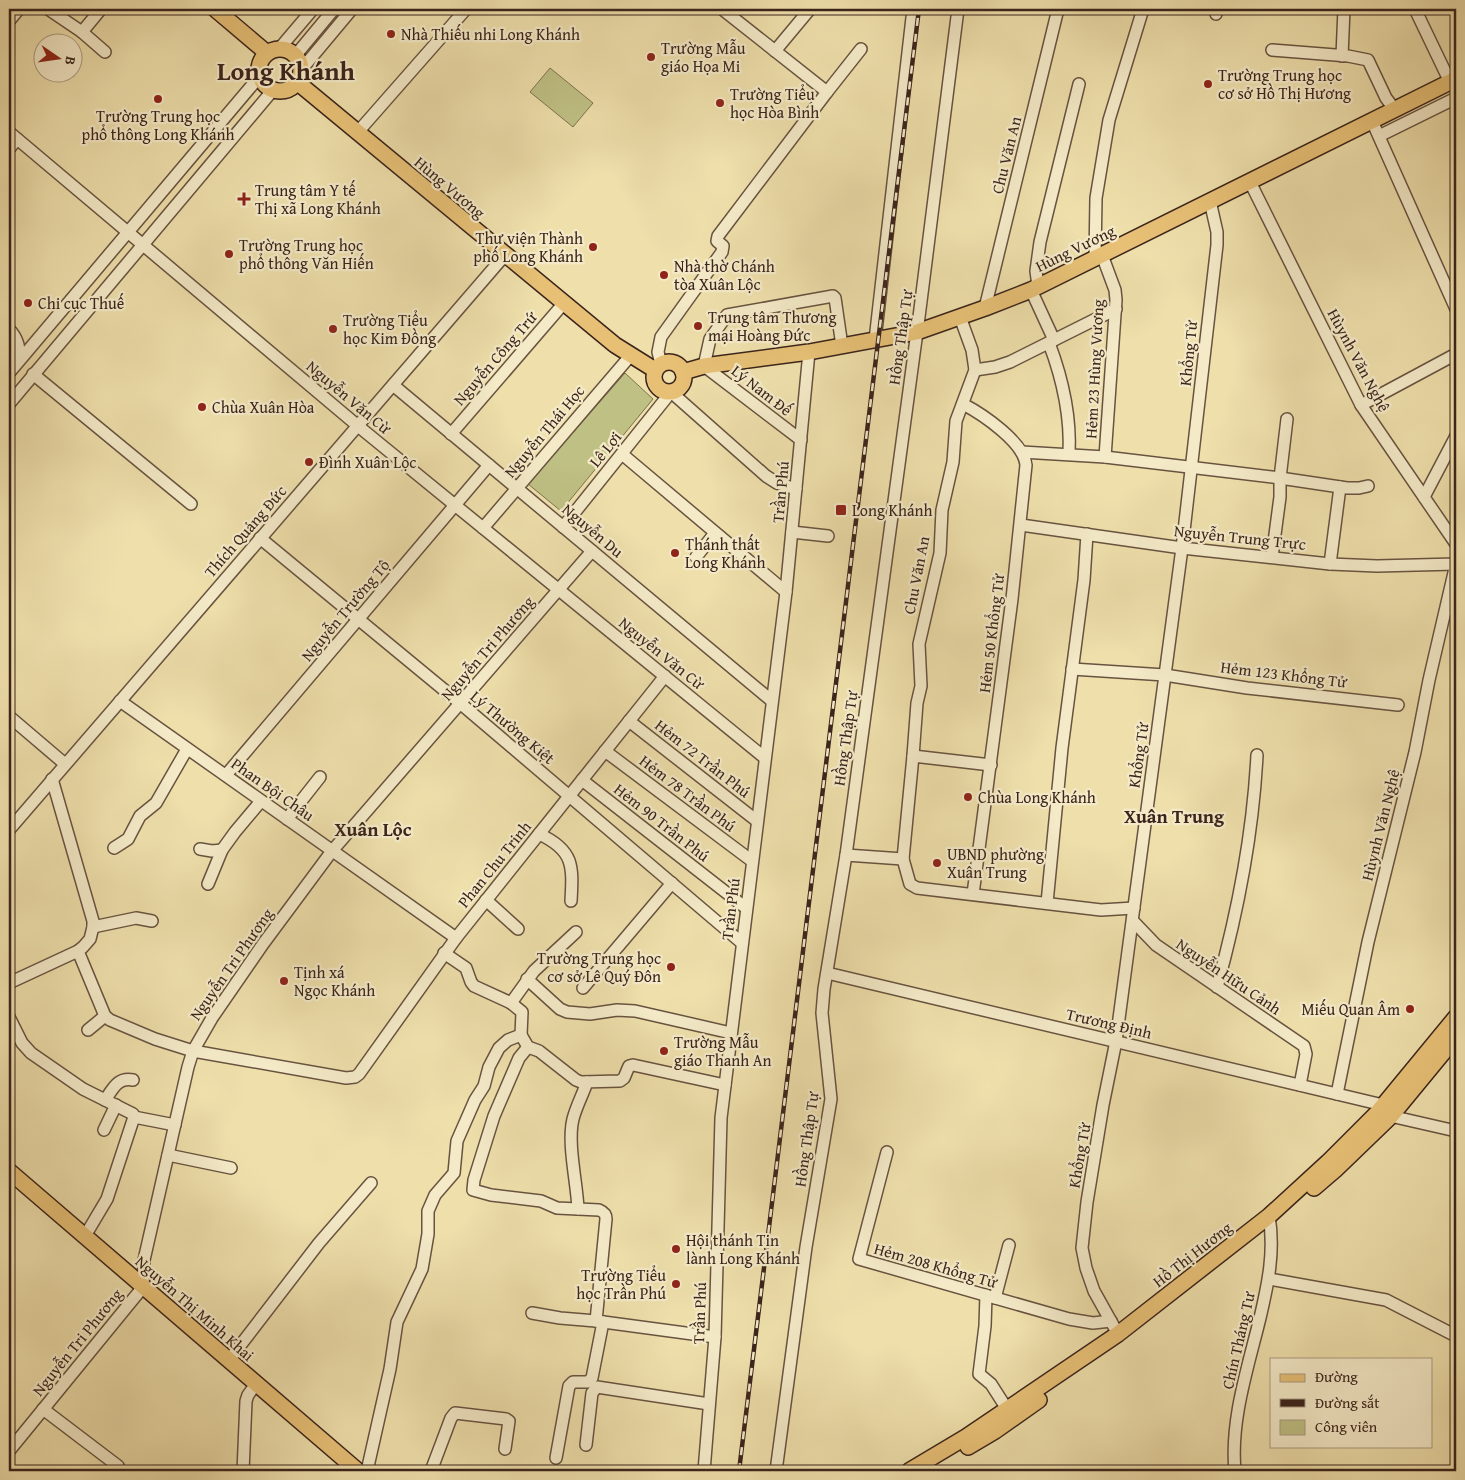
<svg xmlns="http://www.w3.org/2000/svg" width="1465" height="1480" font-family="'Gentium Book Plus',serif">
<rect width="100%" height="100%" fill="#eedfab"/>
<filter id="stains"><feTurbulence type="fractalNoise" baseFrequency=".004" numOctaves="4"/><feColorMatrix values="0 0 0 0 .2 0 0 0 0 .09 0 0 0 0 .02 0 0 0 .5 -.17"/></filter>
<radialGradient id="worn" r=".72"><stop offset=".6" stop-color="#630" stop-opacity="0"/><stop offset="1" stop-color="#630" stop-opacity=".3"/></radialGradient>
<g fill="#bfc084" stroke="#7d7250">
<polygon points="550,68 593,103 573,127 530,92"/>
<polygon points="625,373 653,399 561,511 528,484"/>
</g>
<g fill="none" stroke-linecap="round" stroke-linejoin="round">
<defs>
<g id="minor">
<polyline points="48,9 82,32 105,52"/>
<polyline points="1415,9 1450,82"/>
<polyline points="1216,14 1217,9"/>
<polyline points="9,21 19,9"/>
<polyline points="82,32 101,9"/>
<polyline points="279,49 313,9"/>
<polyline points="1272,50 1348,56 1368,60 1386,98 1395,110"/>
<polyline points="775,51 810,9"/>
<polyline points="295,56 334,9"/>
<polyline points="1342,56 1344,9"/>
<polyline points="301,70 352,9"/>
<polyline points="827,92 861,49"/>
<polyline points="1372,121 1456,309"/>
<polyline points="9,132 358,426 765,758"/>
<polyline points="357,133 466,9"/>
<polyline points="1379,136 1456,98"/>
<polyline points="9,149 17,139"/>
<polyline points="1250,182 1361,405 1456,544"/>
<polyline points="1102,255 1115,290 1116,300 1105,457"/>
<polyline points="1095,258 1096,198 1109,120 1143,9"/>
<polyline points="1038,286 1036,271 1040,242 1079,84"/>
<polyline points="1031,290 1054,340"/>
<polyline points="985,308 1058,9"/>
<path d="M9 329C18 339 19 346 20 359"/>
<polyline points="875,340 913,9"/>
<path d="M1049 343C1063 380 1071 415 1069 454"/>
<polyline points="661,364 658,352 661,337 722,252 723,246 717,241 718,236 827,92 722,9"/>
<polyline points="975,370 995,367 1010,362 1116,309"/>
<polyline points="9,373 259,77"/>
<polyline points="33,374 191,504"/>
<polyline points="393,385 772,701"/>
<polyline points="9,404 273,90"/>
<path d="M963 404C982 414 1024 442 1026 465L1012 599 973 894"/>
<polyline points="1361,405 1456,354"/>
<polyline points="451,434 564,303"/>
<polyline points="801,440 704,366 710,339 727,315 833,296 835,298 842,346"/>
<polyline points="1022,452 1105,457 1280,478 1347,488 1359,488 1368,486"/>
<polyline points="622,454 786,592"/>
<polyline points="1424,497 1456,436"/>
<polyline points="1021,525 1182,548 1330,564 1377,566 1456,564"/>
<polyline points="563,527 671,392 766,476 777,483 796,489"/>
<polyline points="483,528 631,355"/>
<polyline points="792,532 828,536"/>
<polyline points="260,538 460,703 742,943"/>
<polyline points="696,557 715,533"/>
<polyline points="1272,557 1280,497 1280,478 1287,419"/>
<polyline points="1330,564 1340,487"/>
<polyline points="1072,669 1165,675 1247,688 1398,705"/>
<polyline points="120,701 456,938"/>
<polyline points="11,718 65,764"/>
<polyline points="629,721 757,821"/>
<polyline points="605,751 752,861"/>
<polyline points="913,756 917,703 921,686 919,644 940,553 942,510 953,462 956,421 975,370 972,350 960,317"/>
<polyline points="226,775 489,465"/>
<polyline points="582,780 746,908"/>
<polyline points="287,819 320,777"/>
<polyline points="9,830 505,255"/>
<path d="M539 834C574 850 573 866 571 901"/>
<polyline points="114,848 128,839 140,816 156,803 187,749"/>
<polyline points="200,849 212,851 222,850"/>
<polyline points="846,855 903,859 910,884 917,888 1101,910 1134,908"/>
<polyline points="903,859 913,756 991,765"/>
<polyline points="208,884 222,850 235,832 261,801"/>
<polyline points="486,900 518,929"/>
<polyline points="1047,903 1062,748 1084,580 1087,534"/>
<polyline points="1133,921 1156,945 1304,1046 1306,1054 1300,1085"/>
<polyline points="93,927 136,918 152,921"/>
<polyline points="78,951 105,1016 110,1020 155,1039 193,1051 346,1078 355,1077 359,1074 456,938 665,676"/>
<polyline points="444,953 466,968 471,982 474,986 511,1003 522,1012 521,1035"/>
<polyline points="827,973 1383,1105"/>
<polyline points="527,979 560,1009 567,1012 590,1014 617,1010 635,1011 731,1033"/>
<polyline points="9,983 78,951 83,947 90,939 93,927 93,921 52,779"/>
<path d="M1217 987C1238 911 1253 834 1257 755"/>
<polyline points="583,988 672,883"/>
<polyline points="511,1003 534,971 576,932"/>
<polyline points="9,1017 22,1043 31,1053 83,1089 133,1114 134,1117 107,1199 85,1236"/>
<polyline points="88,1030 105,1016"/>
<path d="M528 1047 519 1058 494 1116 474 1180 473 1190 491 1195 541 1201 557 1208 599 1210C604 1212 606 1214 606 1219L596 1321 715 1337"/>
<polyline points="1337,1094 1368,942 1415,752 1429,680 1456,564"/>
<path d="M105 1100C113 1089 117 1077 133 1080"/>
<polyline points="1386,1115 1456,1131"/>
<polyline points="134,1117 175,1125"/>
<polyline points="104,1130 116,1105"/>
<polyline points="887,1152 859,1259 1069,1319 1093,1323 1111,1321"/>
<polyline points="168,1155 231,1168"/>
<path d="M578 1209C577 1183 567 1143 573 1119 576 1107 583 1094 587 1082"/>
<polyline points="1269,1279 1386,1300 1456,1336"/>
<polyline points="986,1295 985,1326 979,1374 991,1384 1007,1409"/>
<polyline points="995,1298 1009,1245"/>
<polyline points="532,1313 560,1318 596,1321"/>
<polyline points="1118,1334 1094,1291 1086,1268 1082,1248 1087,1202 1103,1105 1116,1041 1182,548 1217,245 1217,232 1210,201"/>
<polyline points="229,1360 319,1243 371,1183"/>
<polyline points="43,1409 118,1466"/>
<polyline points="586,1445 592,1393 597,1387 709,1404"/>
<polyline points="9,1451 143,1287 144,1260 188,1067 193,1051 212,1018 263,944 332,851 592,551"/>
<polyline points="556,1458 569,1386 573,1382 588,1382 592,1378 603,1322"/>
<polyline points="243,1471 246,1401 248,1395 256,1384"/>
<polyline points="367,1471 390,1369 397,1322 422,1269 428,1234 428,1211 435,1195 454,1173 457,1141 475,1100 484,1086 489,1067 499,1048 508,1040 521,1035 528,1047 539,1051 576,1080 581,1082 620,1081 624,1078 629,1066 633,1065 725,1085"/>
<polyline points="431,1471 451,1418 455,1413 506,1419 509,1421 505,1449"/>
<polyline points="704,1471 715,1337 721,1118 786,592 809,352"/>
<polyline points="776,1471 806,1247 831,1099 822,1013 824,989 846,855 919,317 958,9"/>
<path d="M1235 1471C1230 1421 1248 1367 1260 1318 1268 1284 1275 1251 1269 1216"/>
</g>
<g id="major">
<polyline points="215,9 267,53"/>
<circle cx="280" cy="70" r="21"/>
<polyline points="297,82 615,345 655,370"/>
<circle cx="669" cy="377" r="15"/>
<polyline points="683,372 704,366 809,352 917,332 985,308 1031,290 1456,79"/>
<polyline points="9,1171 358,1471"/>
<polyline points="1314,1188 1335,1170 1391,1116 1456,1037"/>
<polyline points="968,1447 995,1431 1039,1400"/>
<polyline points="909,1471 966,1437 1118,1334 1269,1216 1328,1162 1377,1113 1456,1017"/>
</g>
</defs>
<use href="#minor" stroke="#685340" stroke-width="14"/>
<use href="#major" stroke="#3b241c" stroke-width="18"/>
<use href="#minor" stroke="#f4eac8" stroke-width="11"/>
<use href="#major" stroke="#e7c076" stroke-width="15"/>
<defs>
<polyline id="rail" points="739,1471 919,9"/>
</defs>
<use href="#rail" stroke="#3b241c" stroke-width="4.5"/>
<use href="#rail" stroke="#f4eac8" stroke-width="2.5" stroke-dasharray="8" stroke-linecap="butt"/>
</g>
<g fill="#8f2418" stroke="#f4eac8" stroke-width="2">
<circle cx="391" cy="34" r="5"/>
<circle cx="651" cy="57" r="5"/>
<circle cx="1208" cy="84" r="5"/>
<circle cx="158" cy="99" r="5"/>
<circle cx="720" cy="103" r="5"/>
<path d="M241.5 191.5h5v5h5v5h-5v5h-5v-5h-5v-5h5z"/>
<circle cx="593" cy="247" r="5"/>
<circle cx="229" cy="254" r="5"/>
<circle cx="664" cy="275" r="5"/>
<circle cx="28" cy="303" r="5"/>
<circle cx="698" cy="326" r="5"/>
<circle cx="333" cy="329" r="5"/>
<circle cx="202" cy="407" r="5"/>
<circle cx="309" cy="462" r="5"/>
<rect x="835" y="504" width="12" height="12" rx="2.5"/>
<circle cx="675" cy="553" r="5"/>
<circle cx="968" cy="797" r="5"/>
<circle cx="937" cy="863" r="5"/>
<circle cx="671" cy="967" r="5"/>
<circle cx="284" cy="981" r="5"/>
<circle cx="1410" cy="1009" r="5"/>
<circle cx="664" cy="1051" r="5"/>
<circle cx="676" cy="1249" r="5"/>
<circle cx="676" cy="1284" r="5"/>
</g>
<g text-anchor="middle" stroke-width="4.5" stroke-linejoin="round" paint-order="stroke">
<g font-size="16" fill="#3b241c" stroke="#f4eac8" text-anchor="start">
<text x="401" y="40">Nhà Thiếu nhi Long Khánh</text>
<text x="661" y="54">Trường Mẫu<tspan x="661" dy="18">giáo Họa Mi</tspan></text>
<text x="1218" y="81">Trường Trung học<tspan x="1218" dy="18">cơ sở Hồ Thị Hương</tspan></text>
<text x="730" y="100">Trường Tiểu<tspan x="730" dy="18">học Hòa Bình</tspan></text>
<text x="158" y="122" text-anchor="middle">Trường Trung học<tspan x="158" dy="18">phổ thông Long Khánh</tspan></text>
<text x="255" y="196">Trung tâm Y tế<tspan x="255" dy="18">Thị xã Long Khánh</tspan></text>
<text x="583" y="244" text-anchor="end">Thư viện Thành<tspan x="583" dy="18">phố Long Khánh</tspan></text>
<text x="239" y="251">Trường Trung học<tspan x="239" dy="18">phổ thông Văn Hiến</tspan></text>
<text x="674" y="272">Nhà thờ Chánh<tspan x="674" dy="18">tòa Xuân Lộc</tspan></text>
<text x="38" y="309">Chi cục Thuế</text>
<text x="708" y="323">Trung tâm Thương<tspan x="708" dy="18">mại Hoàng Đức</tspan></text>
<text x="343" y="326">Trường Tiểu<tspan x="343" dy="18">học Kim Đồng</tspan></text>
<text x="212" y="413">Chùa Xuân Hòa</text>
<text x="319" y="468">Đình Xuân Lộc</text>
<text x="852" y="516">Long Khánh</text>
<text x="685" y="550">Thánh thất<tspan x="685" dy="18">Long Khánh</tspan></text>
<text x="978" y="803">Chùa Long Khánh</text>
<text x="947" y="860">UBND phường<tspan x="947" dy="18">Xuân Trung</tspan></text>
<text x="661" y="964" text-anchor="end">Trường Trung học<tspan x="661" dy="18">cơ sở Lê Quý Đôn</tspan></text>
<text x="294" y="978">Tịnh xá<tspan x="294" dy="18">Ngọc Khánh</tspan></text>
<text x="1400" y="1015" text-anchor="end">Miếu Quan Âm</text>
<text x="674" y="1048">Trường Mẫu<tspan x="674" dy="18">giáo Thanh An</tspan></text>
<text x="686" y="1246">Hội thánh Tin<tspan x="686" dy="18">lành Long Khánh</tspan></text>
<text x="666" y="1281" text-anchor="end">Trường Tiểu<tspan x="666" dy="18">học Trần Phú</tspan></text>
</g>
<g font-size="16" fill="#3b241c" stroke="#f4eac8">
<text transform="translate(1006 155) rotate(-76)" y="6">Chu Văn An</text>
<text transform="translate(450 187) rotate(40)" y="6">Hùng Vương</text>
<text transform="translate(1075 248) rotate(-26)" y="6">Hùng Vương</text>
<text transform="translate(900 337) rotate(-82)" y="6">Hồng Thập Tự</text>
<text transform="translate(1188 353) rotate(-84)" y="6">Khổng Tử</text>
<text transform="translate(495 358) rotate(-49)" y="6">Nguyễn Công Trứ</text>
<text transform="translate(1359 360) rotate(62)" y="6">Hùynh Văn Nghệ</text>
<text transform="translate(1094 369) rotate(-87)" y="6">Hẻm 23 Hùng Vương</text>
<text transform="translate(762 390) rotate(38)" y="6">Lý Nam Đế</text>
<text transform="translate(349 397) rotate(40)" y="6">Nguyễn Văn Cừ</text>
<text transform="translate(544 431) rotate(-50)" y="6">Nguyễn Thái Học</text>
<text transform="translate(605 449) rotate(-51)" y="6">Lê Lợi</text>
<text transform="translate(780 492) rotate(-85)" y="6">Trần Phú</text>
<text transform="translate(593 530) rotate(40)" y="6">Nguyễn Du</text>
<text transform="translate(245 531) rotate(-49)" y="6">Thích Quảng Đức</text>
<text transform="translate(1240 537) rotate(6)" y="6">Nguyễn Trung Trực</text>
<text transform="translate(916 575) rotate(-79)" y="6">Chu Văn An</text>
<text transform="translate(345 610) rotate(-50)" y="6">Nguyễn Trường Tộ</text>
<text transform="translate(991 633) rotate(-83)" y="6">Hẻm 50 Khổng Tử</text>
<text transform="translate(487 648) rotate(-49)" y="6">Nguyễn Tri Phương</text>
<text transform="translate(662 653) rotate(39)" y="6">Nguyễn Văn Cừ</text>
<text transform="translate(1284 674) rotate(7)" y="6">Hẻm 123 Khổng Tử</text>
<text transform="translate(513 727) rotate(40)" y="6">Lý Thường Kiệt</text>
<text transform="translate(845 738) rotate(-82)" y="6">Hồng Thập Tự</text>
<text transform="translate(1138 755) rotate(-82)" y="6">Khổng Tử</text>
<text transform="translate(703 758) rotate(38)" y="6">Hẻm 72 Trần Phú</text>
<text transform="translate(273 789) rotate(35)" y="6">Phan Bội Châu</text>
<text transform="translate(688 793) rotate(37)" y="6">Hẻm 78 Trần Phú</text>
<text transform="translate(662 822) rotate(38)" y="6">Hẻm 90 Trần Phú</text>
<text transform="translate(1380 825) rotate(-76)" y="6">Hùynh Văn Nghệ</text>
<text transform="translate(494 864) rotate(-51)" y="6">Phan Chu Trinh</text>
<text transform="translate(730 909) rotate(-83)" y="6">Trần Phú</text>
<text transform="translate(231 964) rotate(-55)" y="6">Nguyễn Tri Phương</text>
<text transform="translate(1229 976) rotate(34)" y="6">Nguyễn Hữu Cảnh</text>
<text transform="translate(1109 1023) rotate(13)" y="6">Trương Định</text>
<text transform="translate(806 1139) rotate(-82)" y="6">Hồng Thập Tự</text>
<text transform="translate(1079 1155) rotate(-80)" y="6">Khổng Tử</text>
<text transform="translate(1192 1254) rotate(-38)" y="6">Hồ Thị Hương</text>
<text transform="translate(936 1265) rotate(16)" y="6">Hẻm 208 Khổng Tử</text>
<text transform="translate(195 1308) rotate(41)" y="6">Nguyễn Thị Minh Khai</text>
<text transform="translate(699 1313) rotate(-88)" y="6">Trần Phú</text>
<text transform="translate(1238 1340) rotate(-77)" y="6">Chín Tháng Tư</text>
<text transform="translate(77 1342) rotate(-51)" y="6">Nguyễn Tri Phương</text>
</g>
<g font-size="19" font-weight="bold" fill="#3b241c" stroke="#f4eac8">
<text x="1174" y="823">Xuân Trung</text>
<text x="373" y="836">Xuân Lộc</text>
</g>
<g font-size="26" font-weight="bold" fill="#3b241c" stroke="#f4eac8">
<text x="286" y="80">Long Khánh</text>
</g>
</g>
<rect width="1465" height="1480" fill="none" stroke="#eedfab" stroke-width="30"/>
<rect x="10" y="10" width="1445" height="1460" fill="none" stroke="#3b241c" stroke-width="2.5"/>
<rect x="15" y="15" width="1435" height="1450" fill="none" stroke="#3b241c"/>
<rect x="1270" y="1358" width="162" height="90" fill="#f4eac8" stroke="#aa9b83"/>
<rect x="1280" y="1374" width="25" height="8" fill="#e7c076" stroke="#aa9b83"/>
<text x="1315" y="1382" font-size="15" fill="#3b241c">Đường</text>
<rect x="1280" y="1399" width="25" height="8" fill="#3b241c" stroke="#aa9b83"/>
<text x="1315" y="1408" font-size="15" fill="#3b241c">Đường sắt</text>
<rect x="1280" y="1420" width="25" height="15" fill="#bfc084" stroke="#aa9b83"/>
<text x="1315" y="1432" font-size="15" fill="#3b241c">Công viên</text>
<g transform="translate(58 58) rotate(103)"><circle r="24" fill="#f4eac8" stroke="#aa9b83"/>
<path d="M0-4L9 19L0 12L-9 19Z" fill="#8f2418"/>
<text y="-8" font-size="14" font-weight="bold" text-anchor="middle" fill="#3b241c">B</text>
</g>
<rect width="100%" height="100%" filter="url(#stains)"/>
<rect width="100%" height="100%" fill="url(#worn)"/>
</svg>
